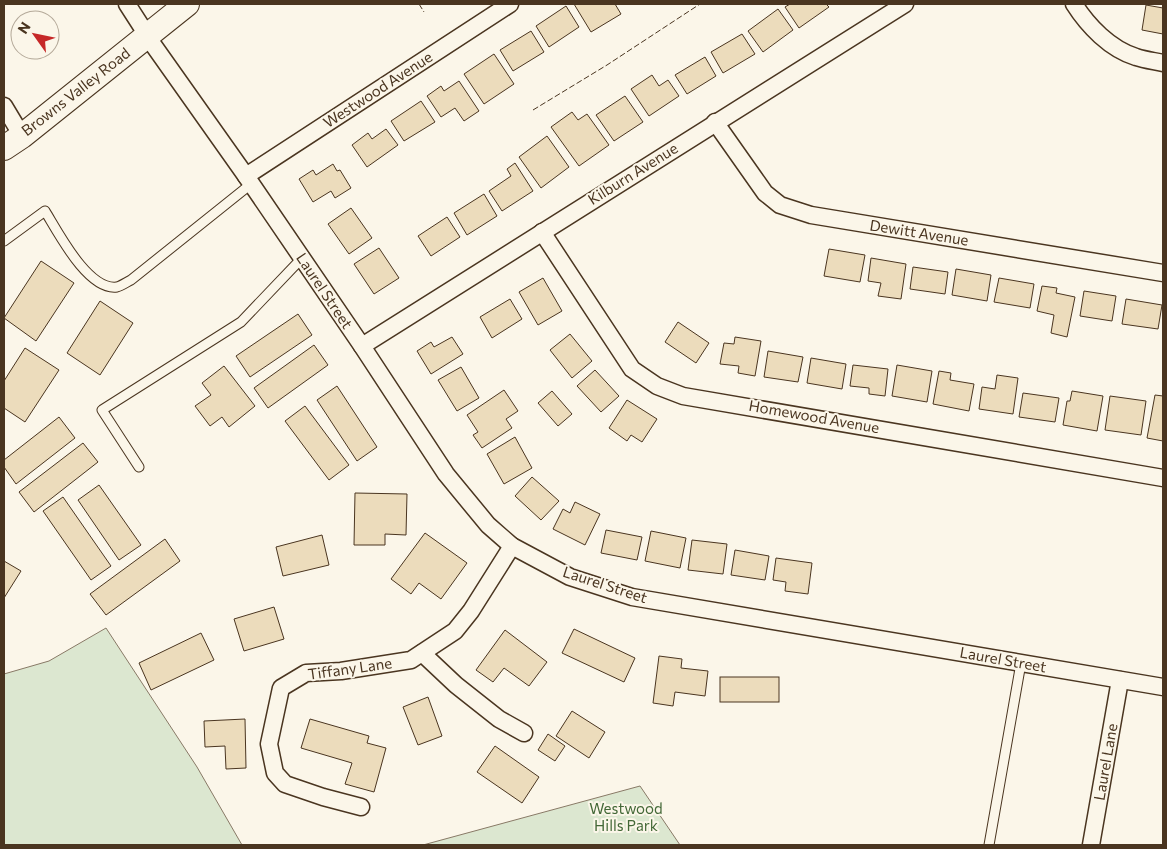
<svg xmlns="http://www.w3.org/2000/svg" width="1167" height="849" font-family="Commissioner,sans-serif">
<rect width="100%" height="100%" fill="#fbf6e9"/>
<g fill="#dce7d0" stroke="#887966">
<polygon points="106,628 197,767 242,845 4,845 4,674 49,661"/>
<polygon points="640,786 680,845 423,845"/>
</g>
<g fill="#ecdcbc" stroke="#4a3520">
<polygon points="574,4 615,4 621,14 591,32"/>
<polygon points="790,4 826,4 829,7 799,28 785,7"/>
<polygon points="1146,5 1163,8 1163,34 1142,30"/>
<polygon points="566,6 579,27 549,47 536,26"/>
<polygon points="778,9 793,30 763,52 748,31"/>
<polygon points="531,31 544,52 513,71 500,50"/>
<polygon points="742,34 755,54 723,73 711,52"/>
<polygon points="494,54 514,84 484,104 464,74"/>
<polygon points="705,57 716,76 687,94 675,75"/>
<polygon points="652,75 659,86 668,80 679,96 649,116 631,89"/>
<polygon points="459,81 479,111 464,121 455,108 441,117 427,96 441,86 444,91"/>
<polygon points="625,96 643,122 614,141 596,115"/>
<polygon points="421,101 435,122 404,141 391,121"/>
<polygon points="572,112 578,120 587,114 609,145 579,166 551,127"/>
<polygon points="386,129 398,145 367,167 352,145 368,133 372,139"/>
<polygon points="547,136 569,167 541,188 519,157"/>
<polygon points="515,163 533,191 502,211 489,191 511,176 507,169"/>
<polygon points="333,164 337,171 340,170 351,188 335,198 331,191 313,202 299,179 313,170 316,175"/>
<polygon points="484,194 497,216 467,235 454,213"/>
<polygon points="351,208 372,238 349,254 328,224"/>
<polygon points="447,217 460,237 431,256 418,236"/>
<polygon points="379,248 399,278 374,294 354,264"/>
<polygon points="829,249 865,255 860,282 824,276"/>
<polygon points="871,258 906,264 901,299 878,296 881,283 868,281"/>
<polygon points="41,261 74,283 36,341 4,318"/>
<polygon points="913,267 948,272 945,294 910,289"/>
<polygon points="956,269 991,275 987,301 952,295"/>
<polygon points="543,278 562,311 538,325 519,292"/>
<polygon points="999,278 1034,284 1030,308 994,302"/>
<polygon points="1042,286 1057,288 1056,293 1075,297 1067,337 1051,333 1054,315 1037,311"/>
<polygon points="1084,291 1116,296 1112,321 1080,316"/>
<polygon points="510,299 522,319 492,338 480,317"/>
<polygon points="1126,299 1162,305 1158,329 1122,324"/>
<polygon points="100,301 133,323 100,375 67,353"/>
<polygon points="298,314 312,335 250,377 236,356"/>
<polygon points="678,322 709,343 696,363 665,342"/>
<polygon points="570,334 592,361 572,378 550,350"/>
<polygon points="452,337 463,354 431,374 417,351 431,342 434,347"/>
<polygon points="735,337 761,341 755,376 738,373 739,366 720,364 724,343 734,344"/>
<polygon points="314,345 328,365 268,408 254,388"/>
<polygon points="25,348 59,370 25,422 4,408 4,381"/>
<polygon points="768,351 803,357 798,382 764,377"/>
<polygon points="811,358 846,364 842,389 807,383"/>
<polygon points="853,365 888,369 885,396 869,394 869,388 850,386"/>
<polygon points="897,365 932,371 927,402 892,396"/>
<polygon points="224,366 255,406 229,427 222,417 210,426 195,406 211,395 202,383"/>
<polygon points="461,367 479,398 457,411 438,380"/>
<polygon points="595,370 619,396 601,412 577,386"/>
<polygon points="939,371 951,373 950,380 974,384 969,411 933,404"/>
<polygon points="997,375 1018,378 1013,414 979,409 982,387 995,389"/>
<polygon points="337,386 377,447 357,461 317,400"/>
<polygon points="504,390 518,411 506,419 512,428 482,448 473,435 478,432 467,415"/>
<polygon points="552,391 572,414 558,426 538,403"/>
<polygon points="1072,391 1103,396 1097,431 1063,425 1067,401 1070,401"/>
<polygon points="1023,393 1059,398 1055,422 1019,417"/>
<polygon points="1155,395 1163,396 1163,441 1147,438"/>
<polygon points="1110,396 1146,401 1141,435 1105,430"/>
<polygon points="627,400 657,419 642,442 631,435 627,441 609,428"/>
<polygon points="305,406 349,465 329,480 285,421"/>
<polygon points="59,417 75,438 16,484 4,467 4,460"/>
<polygon points="515,437 532,468 504,484 487,454"/>
<polygon points="83,443 98,462 34,512 19,492"/>
<polygon points="532,477 559,501 541,520 515,496"/>
<polygon points="99,485 141,545 119,560 78,500"/>
<polygon points="355,493 407,494 406,535 385,534 385,545 354,545"/>
<polygon points="63,497 111,566 91,580 43,511"/>
<polygon points="575,502 600,514 585,545 553,529 563,509 570,513"/>
<polygon points="606,530 642,537 637,560 601,553"/>
<polygon points="651,531 686,538 680,568 645,561"/>
<polygon points="425,533 467,563 441,599 419,583 411,594 391,579"/>
<polygon points="322,535 329,565 283,576 276,547"/>
<polygon points="165,539 180,561 106,615 90,594"/>
<polygon points="692,540 727,544 723,574 688,570"/>
<polygon points="735,550 769,556 765,580 731,575"/>
<polygon points="776,558 812,563 808,594 785,591 786,582 773,580"/>
<polygon points="4,561 21,571 4,598"/>
<polygon points="274,607 284,639 244,651 234,619"/>
<polygon points="574,629 635,658 624,682 562,653"/>
<polygon points="505,630 547,662 529,686 504,668 493,682 476,670"/>
<polygon points="201,633 214,660 151,690 139,663"/>
<polygon points="659,656 682,659 681,668 708,671 705,696 675,692 673,706 653,703"/>
<rect x="720" y="677" width="59" height="25"/>
<polygon points="428,697 442,736 418,745 403,707"/>
<polygon points="572,711 605,732 589,758 556,736"/>
<polygon points="245,719 246,768 226,769 225,746 205,747 204,721"/>
<polygon points="310,719 369,736 367,743 386,748 374,792 345,784 352,763 301,748"/>
<polygon points="548,734 565,746 555,761 538,750"/>
<polygon points="495,746 539,777 522,803 477,772"/>
</g>
<g fill="none" stroke-linecap="round" stroke-linejoin="round">
<defs>
<g id="service">
<path d="M4 241 45 211C58 232 88 291 117 287 121 286 127 282 131 280L251 184"/>
<polyline points="139,467 102,410 241,322 302,258"/>
<polyline points="989,845 1021,663"/>
</g>
<g id="minor">
<polyline points="127,4 154,46 246,176 362,346 446,474 488,525 512,546 570,577 632,597 1163,687"/>
<path d="M1074 4C1088 26 1110 49 1136 57 1145 60 1154 61 1163 63"/>
<polyline points="4,106 22,136"/>
<polyline points="715,122 765,193 780,205 811,215 1163,273"/>
<polyline points="246,176 510,4"/>
<polyline points="542,232 632,369 657,386 683,396 1163,478"/>
<polyline points="362,346 905,4"/>
<polyline points="422,653 456,685 499,719 524,733"/>
<polyline points="361,807 323,797 285,784 275,773 269,744 281,688 306,673 341,671 411,660 455,631 471,611 512,546"/>
<polyline points="1091,845 1120,680"/>
</g>
<polyline id="secondary" points="4,148 22,136 187,4"/>
</defs>
<use href="#service" stroke="#4a3520" stroke-width="11"/>
<use href="#minor" stroke="#4a3520" stroke-width="19"/>
<use href="#secondary" stroke="#4a3520" stroke-width="26"/>
<use href="#service" stroke="#fbf6e9" stroke-width="9"/>
<use href="#minor" stroke="#fbf6e9" stroke-width="16"/>
<use href="#secondary" stroke="#fbf6e9" stroke-width="24"/>
<g stroke="#4a3520" stroke-width="1" stroke-dasharray="6 2.5" stroke-linecap="butt">
<polyline points="419,4 424,12"/>
<polyline points="533,110 607,65 700,4"/>
</g>
</g>
<g text-anchor="middle" stroke-width="4" stroke-linejoin="round" paint-order="stroke">
<g font-size="15" fill="#4a3520" stroke="#fbf6e9">
<text transform="translate(378 90) rotate(-33)" y="5">Westwood Avenue</text>
<text transform="translate(76 92) rotate(-38)" y="5">Browns Valley Road</text>
<text transform="translate(633 174) rotate(-32)" y="5">Kilburn Avenue</text>
<text transform="translate(919 233) rotate(9)" y="5">Dewitt Avenue</text>
<text transform="translate(324 291) rotate(56)" y="5">Laurel Street</text>
<text transform="translate(814 417) rotate(10)" y="5">Homewood Avenue</text>
<text transform="translate(605 585) rotate(18)" y="5">Laurel Street</text>
<text transform="translate(1003 660) rotate(10)" y="5">Laurel Street</text>
<text transform="translate(350 669) rotate(-8)" y="5">Tiffany Lane</text>
<text transform="translate(1106 762) rotate(-80)" y="5">Laurel Lane</text>
</g>
<g font-size="15" fill="#436837" stroke="#fbf6e9">
<text x="626" y="814">Westwood<tspan x="626" dy="17">Hills Park</tspan></text>
</g>
</g>
<rect width="1167" height="849" fill="none" stroke="#4a3520" stroke-width="10"/>
<g transform="translate(35 35) rotate(303)"><circle r="24" fill="#fbf6e9" stroke="#b4a999"/>
<path d="M0-4L9 19L0 12L-9 19Z" fill="#c62828"/>
<text y="-8" font-size="14" font-weight="bold" text-anchor="middle" fill="#4a3520">N</text>
</g>
</svg>
